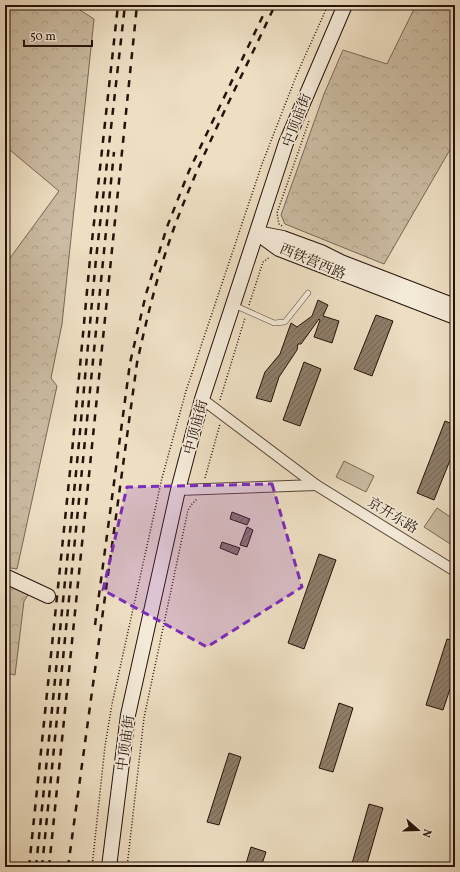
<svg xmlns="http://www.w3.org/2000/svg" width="460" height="872" font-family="Vollkorn,'Noto Serif SC',serif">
<defs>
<pattern id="park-crowns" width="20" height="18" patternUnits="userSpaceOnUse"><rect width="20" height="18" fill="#ccbca3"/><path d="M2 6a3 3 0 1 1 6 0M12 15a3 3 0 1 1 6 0" fill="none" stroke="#afa18b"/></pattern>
<pattern id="building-hatch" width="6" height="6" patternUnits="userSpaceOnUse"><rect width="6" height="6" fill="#8e7d69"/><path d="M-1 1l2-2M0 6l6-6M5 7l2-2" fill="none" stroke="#746554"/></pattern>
</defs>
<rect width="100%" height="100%" fill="#eedfc3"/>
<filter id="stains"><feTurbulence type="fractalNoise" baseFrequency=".005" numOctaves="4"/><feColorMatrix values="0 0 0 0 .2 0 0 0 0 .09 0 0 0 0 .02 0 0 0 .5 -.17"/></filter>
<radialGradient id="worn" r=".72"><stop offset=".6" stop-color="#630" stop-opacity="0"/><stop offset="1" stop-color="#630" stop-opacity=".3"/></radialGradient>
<g fill="url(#park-crowns)" stroke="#786756">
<polygon points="5,5 72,5 94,19 62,324 51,378 57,386 17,569 5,567 5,265 59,191 5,146"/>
<polygon points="416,5 455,5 455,141 384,264 285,224 281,215 324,94 343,50 387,64"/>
<polygon points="5,579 31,591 24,601 15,675 5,673"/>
</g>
<g fill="#ccbca3" stroke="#786756">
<polygon points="344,461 374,476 366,492 336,477"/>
<polygon points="437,508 455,520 455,547 424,527"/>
</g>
<g fill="url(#building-hatch)" stroke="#251208">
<polygon points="318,300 328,305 323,316 339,321 332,343 314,337 320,320 319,319 301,344 298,344 297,350 279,377 271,402 256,398 265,372 280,354 291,323 297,327 312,316"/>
<polygon points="376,315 393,321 372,376 354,369"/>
<polygon points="304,362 321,369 300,426 283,420"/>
<polygon points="445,421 455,425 455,448 434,500 417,493"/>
<polygon points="232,512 250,519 247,525 230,519"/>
<polygon points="247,527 253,530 247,547 240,545"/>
<polygon points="222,542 240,548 237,555 220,548"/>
<polygon points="319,554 336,560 304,649 288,643"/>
<polygon points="447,639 455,641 455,674 443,710 426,705"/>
<polygon points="339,703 353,708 333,772 319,768"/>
<polygon points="229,753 241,757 219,825 207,822"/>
<polygon points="369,804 383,808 366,867 351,867"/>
<polygon points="251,847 266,852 261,867 245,867"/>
</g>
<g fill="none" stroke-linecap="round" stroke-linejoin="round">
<defs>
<polyline id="lane" points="234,305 274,323 285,322 308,293"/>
<g id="street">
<polyline points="202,399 316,485 455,571"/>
<polyline points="178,490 316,485"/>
</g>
<g id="secondary">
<polyline points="257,233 279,249 455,317"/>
<polyline points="262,234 283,238 321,252 341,262 455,306"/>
<polyline points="5,576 48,596"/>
<polyline points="109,867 128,715 178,490 202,399 286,143 345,5"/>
</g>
</defs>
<use href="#lane" stroke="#574537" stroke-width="6"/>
<use href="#street" stroke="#574537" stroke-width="12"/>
<use href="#secondary" stroke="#251208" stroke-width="16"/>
<g stroke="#251208" stroke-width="1.5" stroke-dasharray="1 2" stroke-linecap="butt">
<polyline points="282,226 279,224 277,213 309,121"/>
<polyline points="249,305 263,262 270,257"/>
<polyline points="220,400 245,318"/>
<polyline points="205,478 220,424"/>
<polyline points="92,867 105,746 112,704 162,478 186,391 262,164 297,74 328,5"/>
<polyline points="127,867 144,718 188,510 192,504 197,499"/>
</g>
<use href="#lane" stroke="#f4ead8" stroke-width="5"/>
<use href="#street" stroke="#f4ead8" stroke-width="10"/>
<use href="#secondary" stroke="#f4ead8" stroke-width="14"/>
<g stroke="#251208" stroke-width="2.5" stroke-dasharray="7 7" stroke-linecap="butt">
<polyline points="95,625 130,363 146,294 167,227 189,171 268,5"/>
<polyline points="29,867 72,452 90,259 118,5"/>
<polyline points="36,867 78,453 96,259 125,5"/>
<polyline points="42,867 114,152"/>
<polyline points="49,867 137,5"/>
<path d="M68 867 137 363C147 317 158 272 174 228 202 152 241 79 275 5"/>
</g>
</g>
<path fill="#7b2cbf" fill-opacity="0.2" stroke="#7b2cbf" stroke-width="3" stroke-dasharray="8 5" stroke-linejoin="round" d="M272 484 302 587 207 647 103 590 127 487Z"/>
<g text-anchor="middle" stroke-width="3.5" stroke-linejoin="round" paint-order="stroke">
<g font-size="14" fill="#251208" stroke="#f4ead8">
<text transform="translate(296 120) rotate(-69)" y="5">中顶庙街</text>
<text transform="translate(313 261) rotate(23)" y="5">西铁营西路</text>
<text transform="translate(195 427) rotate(-75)" y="5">中顶庙街</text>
<text transform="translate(393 515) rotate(31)" y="5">京开东路</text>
<text transform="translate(125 743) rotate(-82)" y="5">中顶庙街</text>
</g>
</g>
<rect width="460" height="872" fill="none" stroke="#eedfc3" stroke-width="20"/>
<rect x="6" y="6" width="448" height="860" fill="none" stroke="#251208" stroke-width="2"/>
<rect x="10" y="10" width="440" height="852" fill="none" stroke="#251208"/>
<g transform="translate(418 830) rotate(110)" stroke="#f4ead8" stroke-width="3" paint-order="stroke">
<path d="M0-3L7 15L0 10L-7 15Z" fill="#251208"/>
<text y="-6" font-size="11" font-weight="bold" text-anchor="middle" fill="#251208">N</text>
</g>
<path d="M24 40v6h68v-6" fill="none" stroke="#251208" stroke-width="2"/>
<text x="30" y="40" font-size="12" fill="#251208" stroke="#f4ead8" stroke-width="3" paint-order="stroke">50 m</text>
<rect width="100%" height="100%" filter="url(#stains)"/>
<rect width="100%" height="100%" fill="url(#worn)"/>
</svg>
